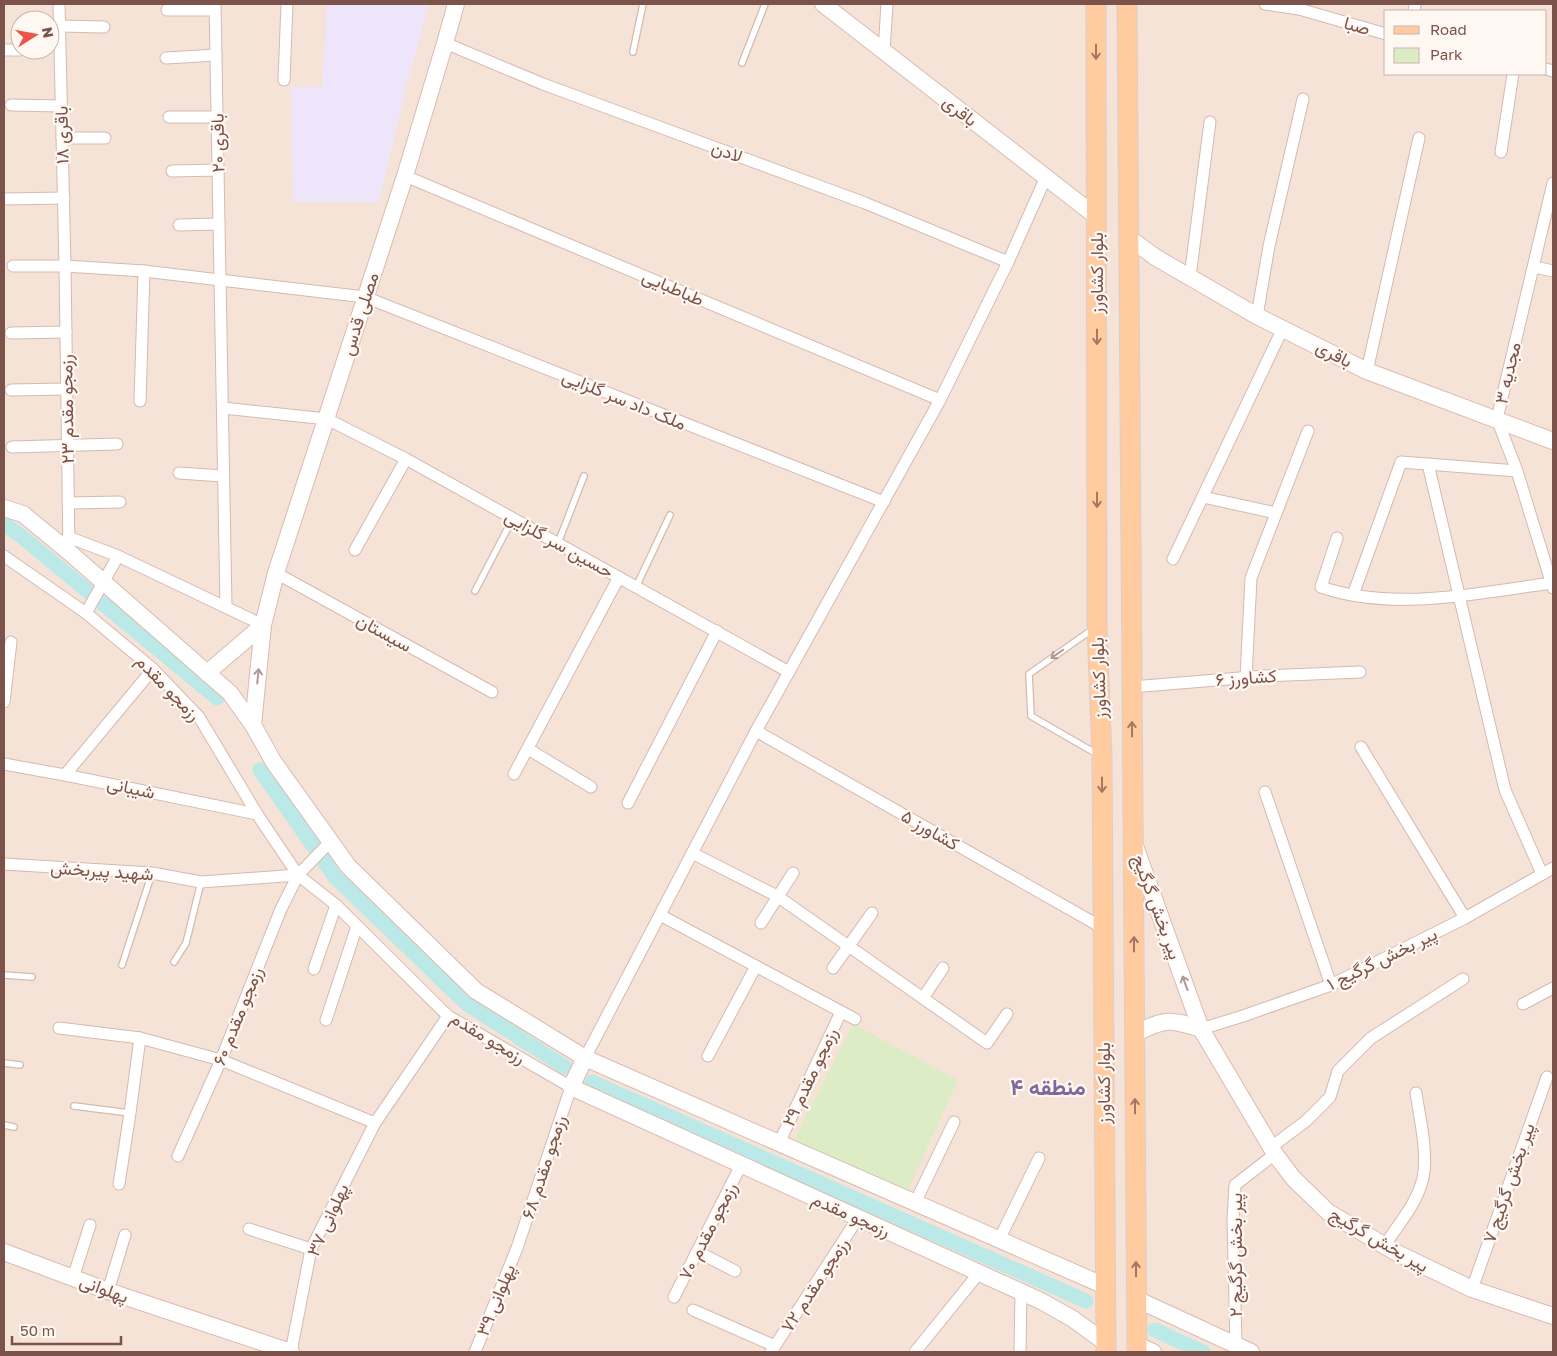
<svg xmlns="http://www.w3.org/2000/svg" width="1557" height="1356" font-family="'Golos Text',Vazirmatn,sans-serif">
<rect width="100%" height="100%" fill="#fef2e9"/>
<path fill="#f6e3d7" fill-rule="evenodd" d="M4 4H1553V1352H4ZM1386 11H1546V74H1386ZM20 20H50V50H20Z"/>
<polygon fill="#efe5fa" points="327,4 429,4 406,87 379,202 293,202 291,87 322,87"/>
<polygon fill="#dcedc6" points="853,1024 958,1080 907,1192 794,1140"/>
<g fill="none" stroke-linecap="round" stroke-linejoin="round">
<g stroke="#bbe9e8" stroke-width="15">
<polyline points="4,524 21,536 217,698"/>
<polyline points="260,770 335,877 467,1004 565,1067"/>
<polyline points="592,1082 1086,1301"/>
<polyline points="1155,1330 1203,1352"/>
</g>
<defs>
<g id="lane">
<polyline points="633,52 643,4"/>
<polyline points="742,63 765,4"/>
<polyline points="558,543 584,476"/>
<polyline points="636,587 670,515"/>
<polyline points="475,591 513,518"/>
<polyline points="1093,629 1029,674 1031,716 1097,754"/>
<polyline points="174,962 186,943 201,882"/>
<polyline points="122,965 152,873"/>
<polyline points="4,975 32,977"/>
<polyline points="4,1063 20,1065"/>
<polyline points="74,1106 130,1113"/>
<polyline points="4,1125 14,1127"/>
</g>
<g id="street">
<polyline points="59,4 65,266 69,552"/>
<polyline points="215,4 226,607"/>
<polyline points="1265,4 1299,9 1386,34"/>
<polyline points="167,10 215,10"/>
<polyline points="1414,11 1415,4"/>
<polyline points="59,26 104,27"/>
<polyline points="445,43 543,84 865,203 1008,262"/>
<polyline points="6,50 20,50"/>
<polyline points="884,51 887,4"/>
<polyline points="166,58 216,55"/>
<polyline points="1546,69 1553,71"/>
<polyline points="284,80 287,4"/>
<polyline points="11,105 61,106"/>
<polyline points="169,117 218,117"/>
<polyline points="62,138 105,138"/>
<polyline points="1501,152 1513,74"/>
<polyline points="172,171 219,170"/>
<polyline points="405,176 940,400"/>
<polyline points="1553,183 1497,419 1517,471 1553,588"/>
<polyline points="4,199 64,198"/>
<polyline points="179,225 219,224"/>
<polyline points="13,266 65,266 144,271 365,297 884,502"/>
<polyline points="1534,267 1553,271"/>
<polyline points="1190,277 1210,122"/>
<polyline points="1257,316 1269,246 1303,99"/>
<polyline points="11,333 66,332"/>
<polyline points="1367,371 1419,138"/>
<polyline points="11,390 67,389"/>
<polyline points="140,401 144,271"/>
<polyline points="223,408 327,419 406,459 789,672"/>
<polyline points="12,447 117,444"/>
<polyline points="1428,464 1505,790 1542,874"/>
<polyline points="179,473 223,476"/>
<polyline points="1203,497 1276,513"/>
<polyline points="68,503 120,502"/>
<polyline points="68,537 118,556 263,625"/>
<path d="M1337 538 1321 587C1394 612 1477 593 1552 583"/>
<polyline points="355,550 406,459"/>
<polyline points="4,556 86,613 153,669 199,717 257,814 298,875 336,905 448,1016 571,1087 517,1248 475,1352"/>
<polyline points="1173,559 1283,328"/>
<polyline points="276,573 492,692"/>
<polyline points="1353,595 1401,462 1517,471"/>
<polyline points="86,613 118,556"/>
<polyline points="1246,677 1251,578 1308,431"/>
<polyline points="1132,687 1264,676 1360,672"/>
<polyline points="4,702 11,642"/>
<polyline points="756,731 1103,928"/>
<polyline points="1361,747 1465,918"/>
<polyline points="528,749 591,787"/>
<polyline points="4,764 65,775 257,814"/>
<polyline points="514,774 619,577"/>
<polyline points="65,775 153,669"/>
<polyline points="1265,792 1331,985"/>
<polyline points="628,803 717,631"/>
<polyline points="692,853 777,896 987,1043 1007,1014"/>
<polyline points="4,864 152,873 201,882 298,875"/>
<polyline points="660,915 855,1019"/>
<polyline points="761,923 793,873"/>
<polyline points="833,968 872,913"/>
<polyline points="314,969 336,905"/>
<polyline points="923,998 943,968"/>
<polyline points="1523,1004 1553,988"/>
<polyline points="326,1020 357,926"/>
<polyline points="59,1028 140,1038 221,1060 375,1123"/>
<polyline points="1201,1029 1243,1016 1331,985 1465,918 1553,868"/>
<polyline points="708,1056 756,966"/>
<polyline points="585,1058 756,731 940,400 1008,262 1046,177"/>
<polyline points="779,1143 841,1012"/>
<polyline points="1271,1147 1306,1121 1330,1097 1338,1071 1371,1038 1463,979"/>
<polyline points="178,1156 221,1060 281,909 298,875 330,842"/>
<polyline points="119,1184 130,1113 140,1038"/>
<polyline points="915,1203 954,1122"/>
<polyline points="249,1229 311,1249"/>
<polyline points="999,1240 1039,1158"/>
<path d="M1385 1245C1397 1226 1414 1207 1421 1185 1430 1160 1420 1120 1416 1093"/>
<polyline points="698,1252 735,1271"/>
<polyline points="73,1278 90,1225"/>
<polyline points="1472,1289 1547,1077"/>
<polyline points="108,1291 125,1235"/>
<polyline points="674,1297 741,1165"/>
<polyline points="693,1310 775,1346"/>
<polyline points="1236,1346 1233,1220 1235,1185 1275,1154"/>
<polyline points="291,1352 311,1249 375,1123 448,1016"/>
<polyline points="771,1352 858,1218"/>
<polyline points="915,1352 979,1273"/>
<polyline points="1020,1352 1021,1292"/>
</g>
<g id="secondary">
<polyline points="823,4 1097,217"/>
<polyline points="1128,237 1155,257 1257,316 1367,371 1553,441"/>
<polyline points="4,508 23,514 69,552 230,693 253,725 273,761 348,866 476,991 585,1058 1105,1286"/>
<polyline points="207,673 263,625"/>
<polyline points="253,725 263,625 276,573 405,176 445,43 456,4"/>
<polyline points="1135,846 1201,1029 1275,1154 1293,1178 1328,1212 1397,1253 1472,1289 1553,1316"/>
<path d="M1135 1034C1164 1018 1171 1019 1201 1029"/>
<polyline points="585,1058 571,1087 1041,1301 1073,1319 1106,1343"/>
<polyline points="4,1252 108,1291 291,1352"/>
<polyline points="1136,1299 1251,1352"/>
<polyline points="1137,1345 1153,1352"/>
</g>
<g id="primary">
<polyline points="1096,4 1097,626 1102,757 1106,1352"/>
<polyline points="1127,4 1137,1352"/>
</g>
</defs>
<use href="#lane" stroke="#d4bab0" stroke-width="8"/>
<use href="#street" stroke="#d4bab0" stroke-width="13"/>
<use href="#secondary" stroke="#d9bbb0" stroke-width="18"/>
<use href="#primary" stroke="#dacfcc" stroke-width="21"/>
<use href="#lane" stroke="#fff" stroke-width="5.5"/>
<use href="#street" stroke="#fff" stroke-width="11"/>
<use href="#secondary" stroke="#fff" stroke-width="16"/>
<use href="#primary" stroke="#ffcb9f" stroke-width="19"/>
</g>
<defs><path id="oneway-shaft" d="M-6 0H5M1.5-3L5.5 0L1.5 3" fill="none" stroke-width="1.6" stroke-linecap="round" stroke-linejoin="round" transform="scale(1.25)"/></defs>
<g stroke="#a37764">
<use href="#oneway-shaft" transform="translate(1096 52) rotate(90)"/>
<use href="#oneway-shaft" transform="translate(1097 337) rotate(90)"/>
<use href="#oneway-shaft" transform="translate(1097 500) rotate(90)"/>
<use href="#oneway-shaft" transform="translate(1132 729) rotate(-91)"/>
<use href="#oneway-shaft" transform="translate(1102 785) rotate(90)"/>
<use href="#oneway-shaft" transform="translate(1134 944) rotate(-90)"/>
<use href="#oneway-shaft" transform="translate(1135 1106) rotate(-90)"/>
<use href="#oneway-shaft" transform="translate(1136 1269) rotate(-90)"/>
</g>
<g stroke="#b09892">
<use href="#oneway-shaft" transform="translate(1057 654) rotate(145)"/>
<use href="#oneway-shaft" transform="translate(258 676) rotate(-84)"/>
<use href="#oneway-shaft" transform="translate(1185 983) rotate(-110)"/>
</g>
<g text-anchor="middle" stroke-width="4.5" stroke-linejoin="round" paint-order="stroke">
<g font-size="18" fill="#7b534a" stroke="#fff7f1">
<text transform="translate(1357 26) rotate(16)" y="6">صبا</text>
<text transform="translate(960 111) rotate(38)" y="6">باقری</text>
<text transform="translate(62 135) rotate(-91)" y="6">باقری ۱۸</text>
<text transform="translate(218 143) rotate(-91)" y="6">باقری ۲۰</text>
<text transform="translate(727 152) rotate(20)" y="6">لادن</text>
<text transform="translate(1097 273) rotate(-90)" y="6">بلوار کشاورز</text>
<text transform="translate(673 288) rotate(23)" y="6">طباطبایی</text>
<text transform="translate(360 314) rotate(-72)" y="6">مصلی قدس</text>
<text transform="translate(1334 354) rotate(27)" y="6">باقری</text>
<text transform="translate(1508 373) rotate(-77)" y="6">مجدیه ۳</text>
<text transform="translate(624 400) rotate(22)" y="6">ملک داد سر گلزایی</text>
<text transform="translate(67 409) rotate(-91)" y="6">رزمجو مقدم ۲۳</text>
<text transform="translate(559 544) rotate(29)" y="6">حسین سر گلزایی</text>
<text transform="translate(384 633) rotate(29)" y="6">سیستان</text>
<text transform="translate(1099 678) rotate(-92)" y="6">بلوار کشاورز</text>
<text transform="translate(1246 678) rotate(-4)" y="6">کشاورز ۶</text>
<text transform="translate(168 688) rotate(46)" y="6">رزمجو مقدم</text>
<text transform="translate(131 788) rotate(12)" y="6">شیبانی</text>
<text transform="translate(930 830) rotate(30)" y="6">کشاورز ۵</text>
<text transform="translate(102 871) rotate(4)" y="6">شهید پیربخش</text>
<text transform="translate(1157 907) rotate(70)" y="6">پیر بخش گرگیج</text>
<text transform="translate(1382 959) rotate(-26)" y="6">پیر بخش گرگیج ۱</text>
<text transform="translate(238 1016) rotate(-68)" y="6">رزمجو مقدم ۶۰</text>
<text transform="translate(488 1038) rotate(31)" y="6">رزمجو مقدم</text>
<text transform="translate(810 1077) rotate(-65)" y="6">رزمجو مقدم ۲۹</text>
<text transform="translate(1104 1083) rotate(-90)" y="6">بلوار کشاورز</text>
<text transform="translate(544 1167) rotate(-72)" y="6">رزمجو مقدم ۶۸</text>
<text transform="translate(1509 1183) rotate(-71)" y="6">پیر بخش گرگیج ۷</text>
<text transform="translate(851 1215) rotate(24)" y="6">رزمجو مقدم</text>
<text transform="translate(328 1220) rotate(-66)" y="6">پهلوانی ۳۷</text>
<text transform="translate(708 1231) rotate(-63)" y="6">رزمجو مقدم ۷۰</text>
<text transform="translate(1379 1240) rotate(30)" y="6">پیر بخش گرگیج</text>
<text transform="translate(1236 1255) rotate(-90)" y="6">پیر بخش گرگیج ۲</text>
<text transform="translate(815 1285) rotate(-57)" y="6">رزمجو مقدم ۷۲</text>
<text transform="translate(104 1289) rotate(20)" y="6">پهلوانی</text>
<text transform="translate(496 1300) rotate(-68)" y="6">پهلوانی ۳۹</text>
</g>
<g font-size="22" font-weight="bold" fill="#82669d" stroke="#fff7f1">
<text x="1048" y="1095">منطقه ۴</text>
</g>
</g>
<rect width="1557" height="1356" fill="none" stroke="#7b534a" stroke-width="10"/>
<rect x="1384" y="10" width="162" height="65" fill="#fff7f1" stroke="#cab5ae"/>
<rect x="1394" y="26" width="25" height="8" fill="#ffcb9f" stroke="#cab5ae"/>
<text x="1430" y="35" font-size="15" fill="#7b534a">Road</text>
<rect x="1394" y="48" width="25" height="15" fill="#dcedc6" stroke="#cab5ae"/>
<text x="1430" y="60" font-size="15" fill="#7b534a">Park</text>
<g transform="translate(35 35) rotate(79)"><circle r="24" fill="#fff7f1" stroke="#cab5ae"/>
<path d="M0-4L9 19L0 12L-9 19Z" fill="#ee5248"/>
<text y="-8" font-size="14" font-weight="bold" text-anchor="middle" fill="#7b534a">N</text>
</g>
<path d="M12 1336v8h109v-8" fill="none" stroke="#7b534a" stroke-width="2.5"/>
<text x="20" y="1336" font-size="15" fill="#7b534a" stroke="#fff7f1" stroke-width="4" paint-order="stroke">50 m</text>
</svg>
